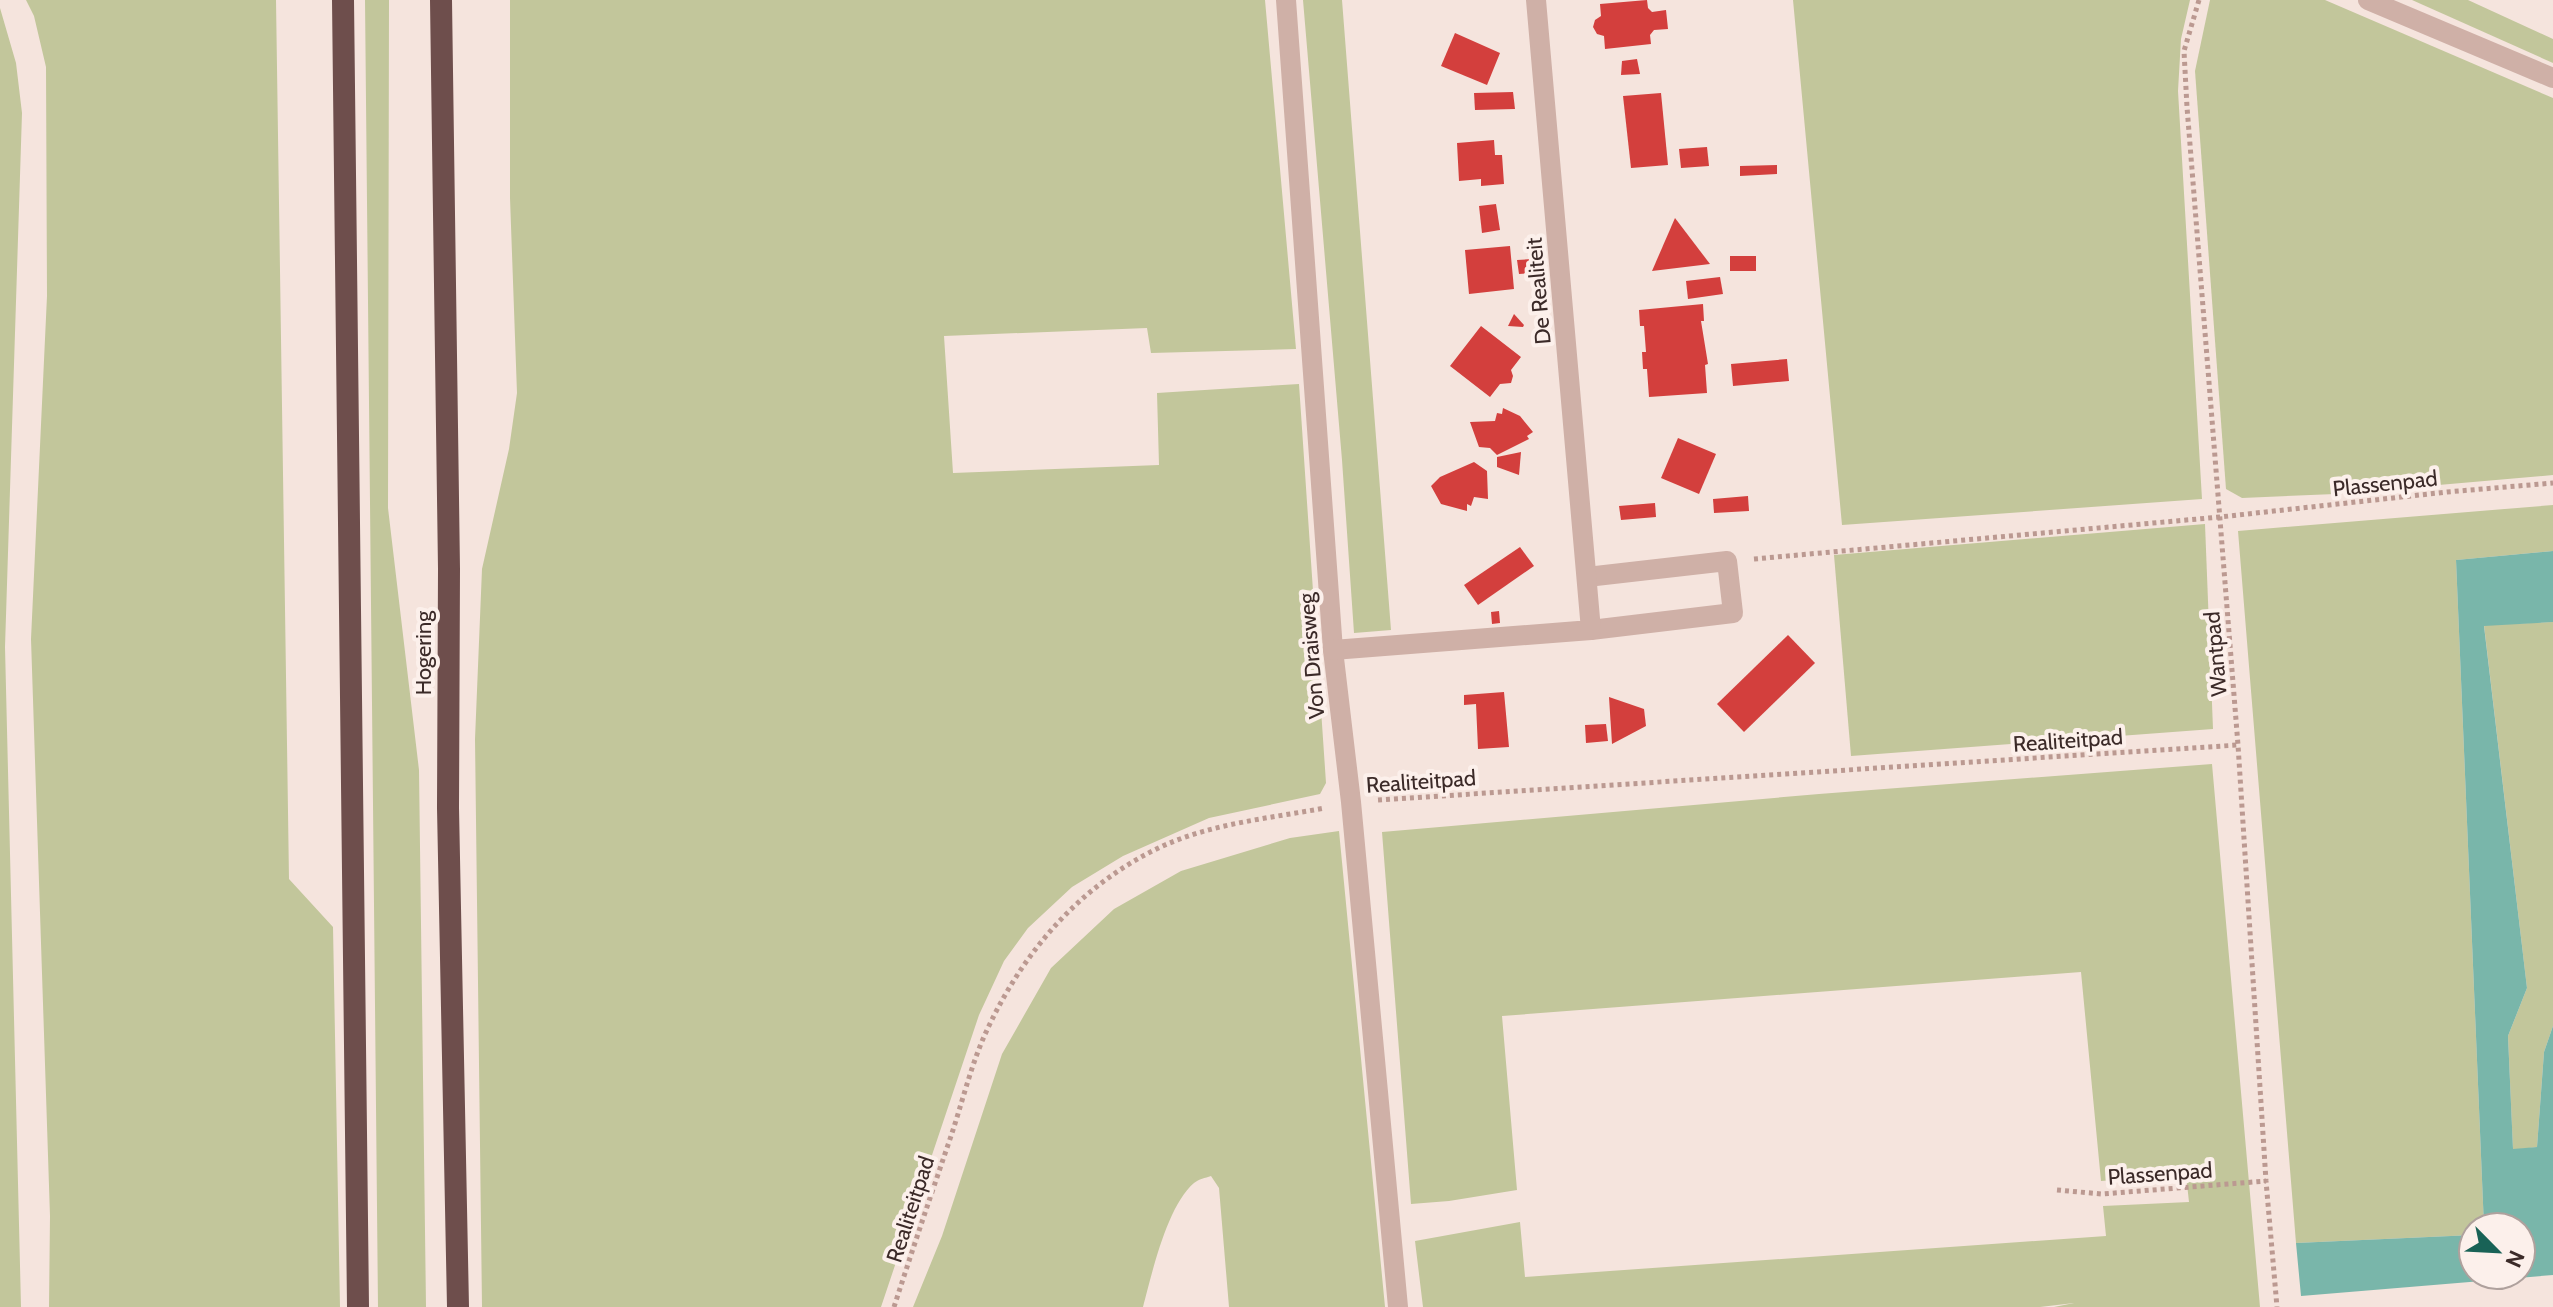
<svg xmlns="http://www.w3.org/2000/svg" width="2553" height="1307" font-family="Cabin,sans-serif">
<rect width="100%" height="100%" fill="#f5e4dd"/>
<g fill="#c2c69b">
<polygon points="26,0 276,0 289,879 333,927 340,1307 49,1307 50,1216 31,639 47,296 46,67 34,16"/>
<polygon points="365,0 389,0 388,508 419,770 426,1307 378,1307"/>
<polygon points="510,0 1265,0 1296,349 1151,353 1147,328 944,336 953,473 1159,465 1157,393 1299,384 1326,783 1320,794 1209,818 1123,856 1072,887 1028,928 1004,961 979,1015 881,1307 482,1307 475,739 482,569 509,449 517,393 510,198"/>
<polygon points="1303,0 1342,0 1391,630 1354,633 1342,460"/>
<polygon points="1793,0 2190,0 2181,39 2178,91 2202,499 1842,525"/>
<polygon points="2210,0 2325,0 2553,98 2553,475 2335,494 2242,498 2226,489 2195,71"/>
<polygon points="2412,0 2468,0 2553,39 2553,63"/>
<polygon points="0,8 16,63 22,113 5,647 21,1307 0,1307"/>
<polygon points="2553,505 2553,551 2456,560 2484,1227 2473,1227 2473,1235 2296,1243 2238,531"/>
<polygon points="2205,524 2213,729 1851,756 1834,555"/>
<polygon points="2553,622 2553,1026 2544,1052 2537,1147 2513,1150 2508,1036 2527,988 2484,625"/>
<polygon points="2212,764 2260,1307 2054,1307 2074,1303 2040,1307 1423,1307 1415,1241 1520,1222 1525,1277 2106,1236 2103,1206 2189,1202 2186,1175 2101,1181 2081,972 1502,1016 1517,1190 1449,1201 1411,1204 1382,832 1819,794"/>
<path d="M1339 831 1385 1307H1229L1219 1188 1211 1176C1205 1178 1199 1179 1194 1183 1167 1206 1152 1273 1143 1307H913L942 1236 1002 1054 1051 968 1114 909 1181 871 1290 838Z"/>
</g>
<polygon fill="#79b6aa" points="2553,551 2553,622 2484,626 2527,988 2508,1036 2513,1149 2537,1147 2544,1052 2553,1026 2553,1275 2301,1296 2296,1243 2473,1235 2473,1275 2521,1275 2521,1227 2484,1227 2456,560"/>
<g fill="#d33f3d">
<polygon points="1647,0 1648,8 1652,12 1666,10 1668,29 1654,30 1650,35 1651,44 1605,49 1604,36 1597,34 1593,27 1595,20 1601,16 1600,4"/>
<polygon points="1455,33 1500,53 1487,85 1441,66"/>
<polygon points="1637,59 1640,74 1621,75 1622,61"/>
<polygon points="1513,92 1515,109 1475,110 1474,93"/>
<polygon points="1661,93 1668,165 1631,168 1623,96"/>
<polygon points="1494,140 1495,155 1502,155 1504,184 1481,186 1481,179 1459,181 1457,143"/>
<polygon points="1707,147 1709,166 1681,168 1679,149"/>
<polygon points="1777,165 1777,174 1740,176 1740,166"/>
<polygon points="1496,204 1500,230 1482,233 1479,206"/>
<polygon points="1675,218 1710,264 1652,271"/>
<polygon points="1510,246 1514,289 1469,294 1465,250"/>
<rect x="1730" y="256" width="26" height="15"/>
<polygon points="1532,259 1533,273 1519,274 1517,260"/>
<polygon points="1720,277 1723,294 1688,299 1686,281"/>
<polygon points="1703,304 1704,321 1701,321 1708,364 1705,365 1707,393 1649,397 1647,369 1643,369 1642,352 1646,352 1644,326 1640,326 1639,310"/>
<polygon points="1514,314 1524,325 1523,327 1508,326"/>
<polygon points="1481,326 1521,357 1511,370 1513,376 1511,383 1500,384 1490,397 1450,366"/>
<polygon points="1787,359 1789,381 1733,386 1731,364"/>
<polygon points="1503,408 1520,416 1533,432 1527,436 1529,439 1497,455 1490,448 1479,447 1470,422 1495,421 1497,413 1502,414"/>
<polygon points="1678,438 1716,454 1699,494 1661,478"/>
<polygon points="1521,452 1519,475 1497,467 1497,457"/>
<polygon points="1474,462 1487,471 1488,499 1474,497 1471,506 1467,504 1467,511 1441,504 1431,486 1440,477"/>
<polygon points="1748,496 1749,511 1714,513 1713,499"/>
<polygon points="1655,503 1656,517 1621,520 1619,506"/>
<polygon points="1520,547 1534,566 1478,605 1464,585"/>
<polygon points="1499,611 1500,623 1492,624 1491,612"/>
<polygon points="1788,635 1815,663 1744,732 1717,704"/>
<polygon points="1504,692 1509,747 1478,749 1476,704 1464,705 1464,695"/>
<polygon points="1609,697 1644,709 1646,726 1612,744"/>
<polygon points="1606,724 1608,741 1586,743 1585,725"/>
</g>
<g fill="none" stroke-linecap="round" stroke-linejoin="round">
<g stroke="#bb9991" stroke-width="5" stroke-dasharray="4 4" stroke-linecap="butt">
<polyline points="2199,0 2184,51 2187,107 2238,745 2266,1181 2277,1307"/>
<polyline points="1754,559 2220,517 2447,492 2553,483"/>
<polyline points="1378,800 2238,745"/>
<polyline points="2057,1190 2102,1194 2266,1181"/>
<path d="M894 1307C912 1251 931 1195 950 1139 962 1104 971 1064 987 1030 1024 950 1083 882 1165 845 1215 823 1271 818 1325 808"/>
</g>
<g stroke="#cfb0a7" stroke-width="20">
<polyline points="1286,0 1333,650 1351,802 1398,1307"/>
<polyline points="2368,0 2553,78"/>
<polyline points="1587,577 1727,561 1733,613 1591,630"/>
<polyline points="1333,650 1591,630 1536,0"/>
</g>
<g stroke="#6e4e4c" stroke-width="22">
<polyline points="343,0 358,1307"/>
<polyline points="441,0 449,569 448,808 458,1307"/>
</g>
</g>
<g text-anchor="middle" stroke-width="8" stroke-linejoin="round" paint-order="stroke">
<g font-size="22" fill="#3b2a28" stroke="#fcf0eb">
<text transform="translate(1538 291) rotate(-95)" y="8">De Realiteit</text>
<text transform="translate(2385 483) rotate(-6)" y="8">Plassenpad</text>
<text transform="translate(423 653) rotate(-90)" y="8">Hogering</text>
<text transform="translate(2215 654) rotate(-95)" y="8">Wantpad</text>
<text transform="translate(1311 656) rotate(-95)" y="8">Von Draisweg</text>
<text transform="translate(2068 740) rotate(-4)" y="8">Realiteitpad</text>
<text transform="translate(1421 781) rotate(-4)" y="8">Realiteitpad</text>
<text transform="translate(2160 1173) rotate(-4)" y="8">Plassenpad</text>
<text transform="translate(910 1209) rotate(-72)" y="8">Realiteitpad</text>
</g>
</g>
<g transform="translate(2497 1251) rotate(114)"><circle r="38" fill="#fcf0eb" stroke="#afa19d" stroke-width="2"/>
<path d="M0-6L14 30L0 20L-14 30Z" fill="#196256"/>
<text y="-12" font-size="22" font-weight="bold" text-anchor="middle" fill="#3b2a28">N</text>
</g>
</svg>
